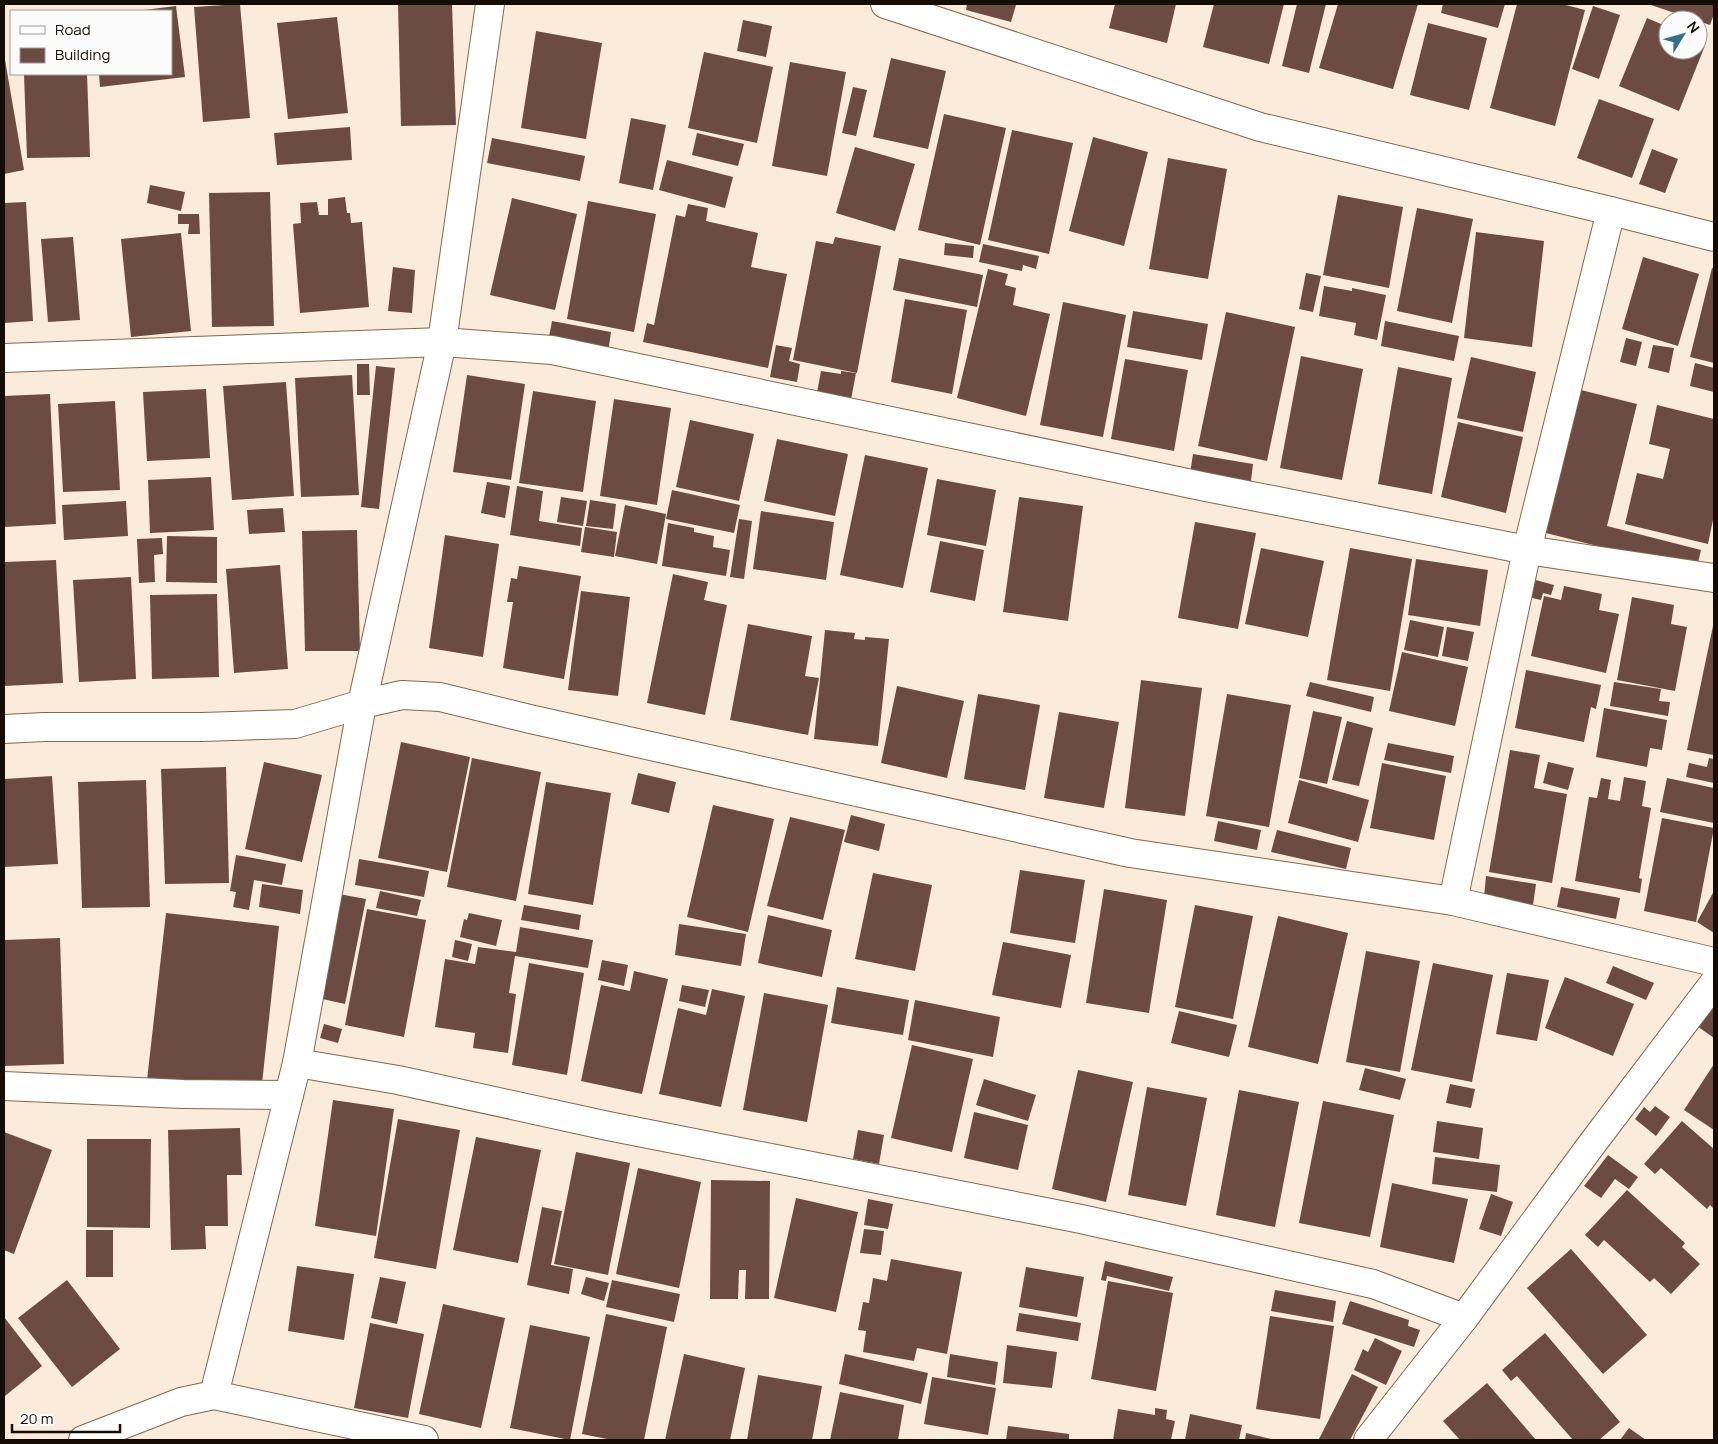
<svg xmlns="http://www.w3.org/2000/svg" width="1718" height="1444" font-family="Manrope,sans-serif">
<rect width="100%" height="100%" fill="#fbebda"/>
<g fill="#6c4c42">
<polygon points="240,4 250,118 203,122 194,7"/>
<polygon points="398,4 452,4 456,125 401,126"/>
<polygon points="967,4 1012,4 1016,5 1011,22 966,10"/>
<polygon points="1115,4 1176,4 1167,43 1109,28"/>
<polygon points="1214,4 1284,4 1269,64 1203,47"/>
<polygon points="1297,4 1326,4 1309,73 1282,66"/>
<polygon points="1338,4 1418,4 1393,89 1319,68"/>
<polygon points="1443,4 1505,4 1498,28 1441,13"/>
<polygon points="1517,4 1562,4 1585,10 1555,126 1490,108"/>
<polygon points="1648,4 1714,4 1714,14 1710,25"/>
<polygon points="176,6 185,77 100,87 99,74 171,74 171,11 144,10"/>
<polygon points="1593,6 1620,15 1599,79 1572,69"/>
<polygon points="337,17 348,113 288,119 277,23"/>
<polygon points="1647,18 1668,27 1668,50 1698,50 1698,39 1706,43 1679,111 1619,86"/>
<polygon points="743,20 772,26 766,57 737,51"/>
<polygon points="1428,23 1487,38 1469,110 1410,95"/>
<polygon points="536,31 602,43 586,139 521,128"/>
<polygon points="704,52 773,67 757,143 688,128"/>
<polygon points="4,54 24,170 4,174"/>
<polygon points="891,58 946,71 928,149 873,137"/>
<polygon points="790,62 846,72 827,176 772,166"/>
<polygon points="24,74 87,74 90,157 27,158"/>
<polygon points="853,87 867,90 856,136 842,133"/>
<polygon points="1599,99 1654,119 1632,178 1577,158"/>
<polygon points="944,114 1006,128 980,245 918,230"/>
<polygon points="631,118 666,125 653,190 619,183"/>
<polygon points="350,127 352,160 277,165 274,133"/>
<polygon points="1012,130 1073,143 1049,254 988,240"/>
<polygon points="697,133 744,144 738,166 692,155"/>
<polygon points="1093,137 1148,152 1124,246 1069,231"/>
<polygon points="492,138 585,156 580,181 487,163"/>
<polygon points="855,147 915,164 895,231 836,213"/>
<polygon points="1652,149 1678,159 1665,193 1639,184"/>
<polygon points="1168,158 1227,169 1208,279 1149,269"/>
<polygon points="667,160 733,177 725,208 659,190"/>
<polygon points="150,185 185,192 181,211 147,203"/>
<polygon points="270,192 274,326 212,327 209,193"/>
<polygon points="1338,195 1403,207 1389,288 1323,275"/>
<polygon points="345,197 347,213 350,213 351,223 362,222 369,307 300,313 293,224 301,223 300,203 317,202 319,215 328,215 328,199"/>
<polygon points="512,198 577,214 555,310 490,295"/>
<polygon points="588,201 656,214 634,332 567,319"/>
<polygon points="26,202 33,321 4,323 4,203"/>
<polygon points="688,204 708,208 706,221 758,233 751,267 787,274 768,368 643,342 647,323 654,325 676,215 685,217"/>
<polygon points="1417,208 1473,219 1452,323 1397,311"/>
<polygon points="178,214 199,214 200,234 188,234 189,224 178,224"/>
<polygon points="1476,232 1544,241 1532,347 1464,338"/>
<polygon points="181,233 191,331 131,337 121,239"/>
<polygon points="73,237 80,320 48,322 41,239"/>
<polygon points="835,237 881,246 857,373 793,360 816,241 833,244"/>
<polygon points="945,243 974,246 973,258 944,255"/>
<polygon points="983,244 1039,256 1036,269 1023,265 1022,271 979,262"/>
<polygon points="1643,257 1699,274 1678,346 1622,329"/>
<polygon points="899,258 983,275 977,307 893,290"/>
<polygon points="393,267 415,270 412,313 388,311"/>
<polygon points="1712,268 1714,268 1714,363 1690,357"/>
<polygon points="988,269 1008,274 1005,285 1016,288 1013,305 1050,314 1026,416 957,398"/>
<polygon points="1306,273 1321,276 1313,312 1299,309"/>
<polygon points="1324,286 1352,291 1352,288 1386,295 1377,340 1354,335 1356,323 1319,316"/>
<polygon points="905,299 967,310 952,394 891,382"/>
<polygon points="1063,302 1126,315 1103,437 1040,425"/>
<polygon points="1133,311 1208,324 1202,360 1127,347"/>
<polygon points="1226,312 1295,327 1267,461 1198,446"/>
<polygon points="552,321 611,332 608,353 548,342"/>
<polygon points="1385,321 1459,336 1454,361 1381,346"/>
<polygon points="1626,338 1642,342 1636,366 1620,362"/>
<polygon points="776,345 792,348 789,361 800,364 797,382 770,377"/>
<polygon points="1653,345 1674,348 1669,373 1648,368"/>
<polygon points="1301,356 1363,369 1342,480 1280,468"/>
<polygon points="1471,357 1536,372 1523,432 1457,418"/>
<polygon points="1125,359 1188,370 1174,451 1111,439"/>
<polygon points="1695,363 1714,368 1714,392 1690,386"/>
<polygon points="357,364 369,364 370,395 357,395"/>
<polygon points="376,366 395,368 379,509 361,507"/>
<polygon points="1398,367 1452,378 1432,494 1378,484"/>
<polygon points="821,371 841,374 841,371 856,373 850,405 816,398"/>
<polygon points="352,375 359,495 301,497 295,378"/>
<polygon points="467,375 525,384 511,480 453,472"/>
<polygon points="286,382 294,496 232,500 223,386"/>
<polygon points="206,389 210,458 147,461 143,392"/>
<polygon points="1581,390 1637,404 1607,526 1701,550 1696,571 1546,533"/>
<polygon points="533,391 596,401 583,492 519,483"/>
<polygon points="50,394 56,524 4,527 4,396"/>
<polygon points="614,399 671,408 657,505 600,496"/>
<polygon points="115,401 120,490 63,492 58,404"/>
<polygon points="1657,405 1714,419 1714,515 1708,544 1625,524 1637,473 1663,479 1670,449 1649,444"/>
<polygon points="690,420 754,434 739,501 676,487"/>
<polygon points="1458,422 1523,437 1506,513 1441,497"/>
<polygon points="777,439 848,454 835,516 764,501"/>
<polygon points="1193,454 1253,464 1250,489 1189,480"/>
<polygon points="865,455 928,468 903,588 840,575"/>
<polygon points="211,477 214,530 150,533 148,480"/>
<polygon points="937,479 996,490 986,546 927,535"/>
<polygon points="487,482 510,486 505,518 481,513"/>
<polygon points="517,486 543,491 539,521 582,528 580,546 510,535"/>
<polygon points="672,490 740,505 734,533 666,519"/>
<polygon points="561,497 587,501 583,526 557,522"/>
<polygon points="1019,497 1083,506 1068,621 1003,612"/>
<polygon points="590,500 616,504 613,529 586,526"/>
<polygon points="126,501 128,536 64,540 62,505"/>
<polygon points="625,505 666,514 657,564 615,556"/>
<polygon points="283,508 285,532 249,534 247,510"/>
<polygon points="761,511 834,522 826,580 753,569"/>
<polygon points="739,519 752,521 744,579 730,577"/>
<polygon points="1195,522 1256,533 1238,629 1178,618"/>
<polygon points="668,523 694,528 694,532 714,536 713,547 730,550 726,576 662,566"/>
<polygon points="585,527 617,532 614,557 581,552"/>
<polygon points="357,530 360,651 305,651 302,531"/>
<polygon points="445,535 499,544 483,657 429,648"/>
<polygon points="167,536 217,537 217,583 166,582"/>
<polygon points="162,538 163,554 154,555 155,582 139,583 137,539"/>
<polygon points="940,541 984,550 975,601 930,592"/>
<polygon points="1261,548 1324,561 1308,637 1245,624"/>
<polygon points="1350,548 1412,559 1390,691 1327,680"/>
<polygon points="1416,559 1488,570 1480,626 1408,615"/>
<polygon points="56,560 63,683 4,686 4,562"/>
<polygon points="280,565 288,669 234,673 226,569"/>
<polygon points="519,566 581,576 564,679 503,668 513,602 507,602 511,578 517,579"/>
<polygon points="673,574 708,582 704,600 727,605 705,715 647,703"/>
<polygon points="131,577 136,679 79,682 73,580"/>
<polygon points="1532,579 1554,585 1551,595 1543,593 1541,600 1528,597"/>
<polygon points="1564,586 1602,594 1599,610 1619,614 1606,673 1531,656 1544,596 1561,600"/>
<polygon points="581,591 630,597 618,696 568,690"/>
<polygon points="217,594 219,677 152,679 150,595"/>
<polygon points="1632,597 1674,605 1671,624 1687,627 1675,691 1617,680"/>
<polygon points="1410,620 1444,627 1438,657 1404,650"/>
<polygon points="748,624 812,636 805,676 819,678 808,735 730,720"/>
<polygon points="1713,626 1714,748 1713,755 1687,750"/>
<polygon points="1447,627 1474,632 1468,661 1442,656"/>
<polygon points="825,630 855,633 854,639 865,640 865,637 889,639 878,746 814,739"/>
<polygon points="1402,652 1468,667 1455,726 1389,711"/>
<polygon points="1526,670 1601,685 1596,709 1591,707 1584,742 1515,728"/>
<polygon points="1141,680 1202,688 1185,816 1125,808"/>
<polygon points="1310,682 1374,697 1371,712 1306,696"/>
<polygon points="1614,682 1661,689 1659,701 1670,702 1668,716 1610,706"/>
<polygon points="897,686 964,701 947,778 881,763"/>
<polygon points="978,694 1040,705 1025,790 964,779"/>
<polygon points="1227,694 1291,705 1269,827 1206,816"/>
<polygon points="1604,708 1667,720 1662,750 1650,748 1647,767 1596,757"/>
<polygon points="1313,711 1342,717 1327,784 1299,778"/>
<polygon points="1059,712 1119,722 1104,808 1044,798"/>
<polygon points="1347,721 1373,728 1359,786 1332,780"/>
<polygon points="401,742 470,757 447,872 378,858"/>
<polygon points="1388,743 1454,756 1451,773 1384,760"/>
<polygon points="1510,750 1540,755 1534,788 1567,794 1552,883 1489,872"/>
<polygon points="472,758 541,772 516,901 447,887"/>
<polygon points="1709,758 1714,759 1714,783 1686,777 1689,763 1707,767"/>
<polygon points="264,762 322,775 302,862 245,849"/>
<polygon points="1548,762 1574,768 1568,790 1543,783"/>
<polygon points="1382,763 1446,776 1434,840 1370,828"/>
<polygon points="226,767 229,883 165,884 161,769"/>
<polygon points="638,773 676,782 669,813 631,804"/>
<polygon points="52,776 58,864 4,867 4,779"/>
<polygon points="1624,777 1646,781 1642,806 1651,808 1639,878 1642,879 1640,893 1575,881 1589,797 1597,798 1601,778 1611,780 1608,799 1620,801"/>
<polygon points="1667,778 1714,788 1714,823 1660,812"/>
<polygon points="146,780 150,907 82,908 78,782"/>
<polygon points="1299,780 1369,800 1358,842 1288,823"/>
<polygon points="546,782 611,793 593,905 528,894"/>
<polygon points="713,805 774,819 748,932 687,917"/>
<polygon points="851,815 885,824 879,851 844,842"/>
<polygon points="790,817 845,830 823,920 767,906"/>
<polygon points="1662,818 1714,828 1696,922 1644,911"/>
<polygon points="1218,821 1261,830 1257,850 1214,841"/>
<polygon points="1277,830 1351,848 1346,869 1271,852"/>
<polygon points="236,855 286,864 282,885 254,880 249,910 233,907 236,892 230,891"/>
<polygon points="359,859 429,871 424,897 355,885"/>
<polygon points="1020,870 1085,880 1075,943 1010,933"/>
<polygon points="873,873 932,885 915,971 855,959"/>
<polygon points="1486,876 1536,884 1533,905 1484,897"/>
<polygon points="262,884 303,890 300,914 259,907"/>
<polygon points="1561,887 1620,898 1616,919 1557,907"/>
<polygon points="1104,889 1167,900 1149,1013 1086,1003"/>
<polygon points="380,891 421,900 417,916 376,908"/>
<polygon points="1714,891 1714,933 1697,922"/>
<polygon points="339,894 366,899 345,1004 318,998"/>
<polygon points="524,905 581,915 579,930 521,920"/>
<polygon points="1195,905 1253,916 1233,1019 1175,1007"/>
<polygon points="367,909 426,920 404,1037 345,1025"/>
<polygon points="166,913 279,926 261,1093 147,1080"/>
<polygon points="469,913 502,920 496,946 460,937 464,919 467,920"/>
<polygon points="768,915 832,930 822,977 758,963"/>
<polygon points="1278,916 1348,933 1318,1064 1248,1047"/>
<polygon points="679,924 746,934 741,966 675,955"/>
<polygon points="520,927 593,940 588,968 515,956 509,993 516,994 508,1053 473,1048 475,1033 435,1027 445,959 475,964 478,947 516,952"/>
<polygon points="60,938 64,1064 4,1066 4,940"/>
<polygon points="455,940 472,944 468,961 452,957"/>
<polygon points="1003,942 1071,955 1061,1008 992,995"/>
<polygon points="1366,951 1420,961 1400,1072 1346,1062"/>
<polygon points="602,960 628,965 624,986 598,980"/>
<polygon points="529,963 584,973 567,1075 512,1065"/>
<polygon points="1433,963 1493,975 1472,1082 1411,1070"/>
<polygon points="1613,966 1654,983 1646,1000 1606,983"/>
<polygon points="634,971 668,979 642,1094 581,1081 601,985 630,991"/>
<polygon points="1507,973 1549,980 1537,1041 1496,1034"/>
<polygon points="1565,977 1634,1004 1613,1056 1545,1028"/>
<polygon points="682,985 709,990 705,1007 679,1001"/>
<polygon points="837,987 909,1000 903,1035 831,1023"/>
<polygon points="712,989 745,996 721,1107 659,1094 678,1008 706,1015"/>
<polygon points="764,993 828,1005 807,1122 743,1110"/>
<polygon points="915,1000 1000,1017 993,1057 908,1040"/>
<polygon points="1710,1007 1714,1010 1714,1038 1697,1026"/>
<polygon points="1179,1011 1237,1025 1229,1057 1171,1043"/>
<polygon points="324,1024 342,1029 338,1043 320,1038"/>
<polygon points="912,1045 973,1059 952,1152 891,1138"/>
<polygon points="1714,1064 1714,1130 1684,1110"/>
<polygon points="1365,1068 1406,1079 1400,1100 1359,1090"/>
<polygon points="1078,1070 1133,1082 1106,1202 1052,1189"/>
<polygon points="984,1079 1036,1095 1028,1121 976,1105"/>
<polygon points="1450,1084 1475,1089 1471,1108 1446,1103"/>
<polygon points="1147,1087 1207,1098 1186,1206 1128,1195"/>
<polygon points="1239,1090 1299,1102 1275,1227 1216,1215"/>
<polygon points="333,1100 394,1109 376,1236 315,1226"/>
<polygon points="1323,1101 1394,1115 1370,1237 1299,1223"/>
<polygon points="1655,1106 1670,1117 1656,1136 1635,1119 1644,1107 1650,1112"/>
<polygon points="974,1112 1028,1125 1018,1170 964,1158"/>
<polygon points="398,1119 460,1130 436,1269 374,1258"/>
<polygon points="1437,1121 1483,1128 1479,1159 1433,1152"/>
<polygon points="1682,1121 1714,1149 1714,1209 1710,1205 1707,1209 1661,1168 1655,1174 1644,1164"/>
<polygon points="240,1128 242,1175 227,1175 228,1226 205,1226 206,1249 171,1250 168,1130"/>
<polygon points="858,1130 884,1135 879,1164 853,1159"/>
<polygon points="4,1132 52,1150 14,1254 4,1250"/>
<polygon points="476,1137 541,1150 518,1263 453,1250"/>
<polygon points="87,1139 151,1139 150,1228 87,1227"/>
<polygon points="576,1152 630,1163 608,1275 554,1264"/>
<polygon points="1608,1155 1638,1177 1629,1189 1615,1179 1601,1198 1584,1186"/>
<polygon points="1435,1157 1500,1165 1497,1192 1432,1184"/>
<polygon points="638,1168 701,1182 679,1288 616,1274"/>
<polygon points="711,1180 770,1181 769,1299 745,1299 746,1270 739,1270 738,1299 710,1299"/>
<polygon points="1392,1183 1468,1199 1454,1263 1380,1247"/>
<polygon points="1627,1190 1685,1243 1682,1247 1700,1264 1671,1294 1654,1278 1650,1282 1604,1240 1598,1247 1585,1235"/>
<polygon points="1491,1194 1513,1202 1501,1236 1479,1229"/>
<polygon points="796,1198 858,1212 836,1312 774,1298"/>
<polygon points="868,1199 893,1204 888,1229 864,1225"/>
<polygon points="542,1207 562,1211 551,1265 573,1269 569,1294 527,1285"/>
<polygon points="864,1229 884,1231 881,1255 860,1253"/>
<rect x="86" y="1230" width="27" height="47"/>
<polygon points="1571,1249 1647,1335 1603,1374 1527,1288"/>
<polygon points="891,1259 962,1272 947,1354 917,1348 914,1361 863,1352 866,1331 858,1330 863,1302 869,1303 873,1278 887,1281"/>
<polygon points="1105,1261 1173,1277 1169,1291 1107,1276 1106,1281 1101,1280"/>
<polygon points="297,1266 354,1274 344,1340 288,1331"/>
<polygon points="1026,1267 1084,1277 1077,1317 1019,1307"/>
<polygon points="380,1277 406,1282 397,1324 371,1318"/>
<polygon points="586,1277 609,1283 604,1301 581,1294"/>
<polygon points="67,1280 120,1349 72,1387 18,1318"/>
<polygon points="612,1280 680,1294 674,1322 606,1307"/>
<polygon points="1108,1281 1173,1293 1156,1391 1091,1379"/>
<polygon points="1275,1290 1336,1301 1333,1322 1271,1311"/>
<polygon points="1350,1301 1409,1320 1408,1326 1420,1330 1414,1347 1342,1324"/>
<polygon points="443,1304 505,1318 481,1428 419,1414"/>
<polygon points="1019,1313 1081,1323 1078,1341 1016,1331"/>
<polygon points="606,1314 667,1327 644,1440 612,1440 582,1434"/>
<polygon points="1270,1316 1334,1326 1320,1419 1256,1409"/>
<polygon points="4,1317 42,1366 5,1396 4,1394"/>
<polygon points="370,1323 424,1334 408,1418 354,1408"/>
<polygon points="530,1325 590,1337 570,1440 510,1428"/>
<polygon points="1545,1333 1620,1422 1599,1440 1573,1440 1517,1376 1511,1381 1502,1370"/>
<polygon points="1375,1338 1402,1351 1386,1385 1354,1370 1363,1349 1368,1352"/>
<polygon points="1007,1345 1057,1352 1052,1388 1003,1383"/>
<polygon points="684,1354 745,1368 730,1440 665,1440"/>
<polygon points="845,1354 928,1373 921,1404 839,1384"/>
<polygon points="950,1354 998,1362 995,1385 947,1377"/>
<polygon points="1352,1374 1378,1387 1350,1440 1322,1440 1319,1439"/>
<polygon points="758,1375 822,1386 812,1440 747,1440"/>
<polygon points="932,1377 996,1388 988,1435 924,1424"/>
<polygon points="1487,1383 1536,1440 1460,1440 1443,1421"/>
<polygon points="840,1392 904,1405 898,1440 830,1440"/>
<polygon points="1155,1408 1167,1410 1166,1419 1175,1421 1171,1440 1113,1440 1118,1409 1155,1415"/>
<polygon points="1190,1414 1242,1425 1239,1440 1185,1440"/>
<polygon points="1008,1426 1069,1434 1069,1440 1006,1440"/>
<polygon points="1629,1428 1646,1440 1620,1440"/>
<polygon points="1246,1433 1275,1440 1245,1440"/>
</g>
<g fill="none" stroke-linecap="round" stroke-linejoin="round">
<defs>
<g id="minor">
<polyline points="885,4 1260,127 1611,211 1714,237"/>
<polyline points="4,358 442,342 552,350 1206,487 1527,550 1714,578"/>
<polyline points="4,729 44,727 202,727 295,724 362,704 402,695 440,697 530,719 1130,853 1453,901 1714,962"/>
<polyline points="1453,901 1527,550 1611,211"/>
<polyline points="297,1063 398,1080 608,1126 1081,1219 1373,1284 1464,1318"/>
<polyline points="4,1086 183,1094 289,1095"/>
<polyline points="214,1395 297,1063 362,704 442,342 490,4"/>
<polyline points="83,1440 181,1402 214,1395 424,1440"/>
<polyline points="1368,1440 1464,1318 1592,1144 1714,983"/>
</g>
</defs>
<use href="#minor" stroke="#806850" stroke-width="30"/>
<use href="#minor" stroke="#fff" stroke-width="28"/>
</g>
<rect width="1718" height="1444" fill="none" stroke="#150c04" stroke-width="10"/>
<rect x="10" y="10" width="162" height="65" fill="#fbfbfb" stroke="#9f9b98"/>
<rect x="20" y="26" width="25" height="8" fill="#ffffff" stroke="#9f9b98"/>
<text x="55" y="35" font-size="15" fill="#150c04">Road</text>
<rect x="20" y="48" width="25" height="15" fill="#6c4c42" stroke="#9f9b98"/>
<text x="55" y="60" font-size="15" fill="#150c04">Building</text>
<g transform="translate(1683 35) rotate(53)"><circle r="24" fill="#fbfbfb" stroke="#9f9b98"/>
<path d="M0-4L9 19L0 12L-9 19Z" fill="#356f88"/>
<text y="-8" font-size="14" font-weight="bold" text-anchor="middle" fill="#150c04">N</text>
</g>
<path d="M12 1424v8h108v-8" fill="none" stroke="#150c04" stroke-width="2.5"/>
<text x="20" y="1424" font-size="15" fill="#150c04" stroke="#fbfbfb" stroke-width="4" paint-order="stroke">20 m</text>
</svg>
